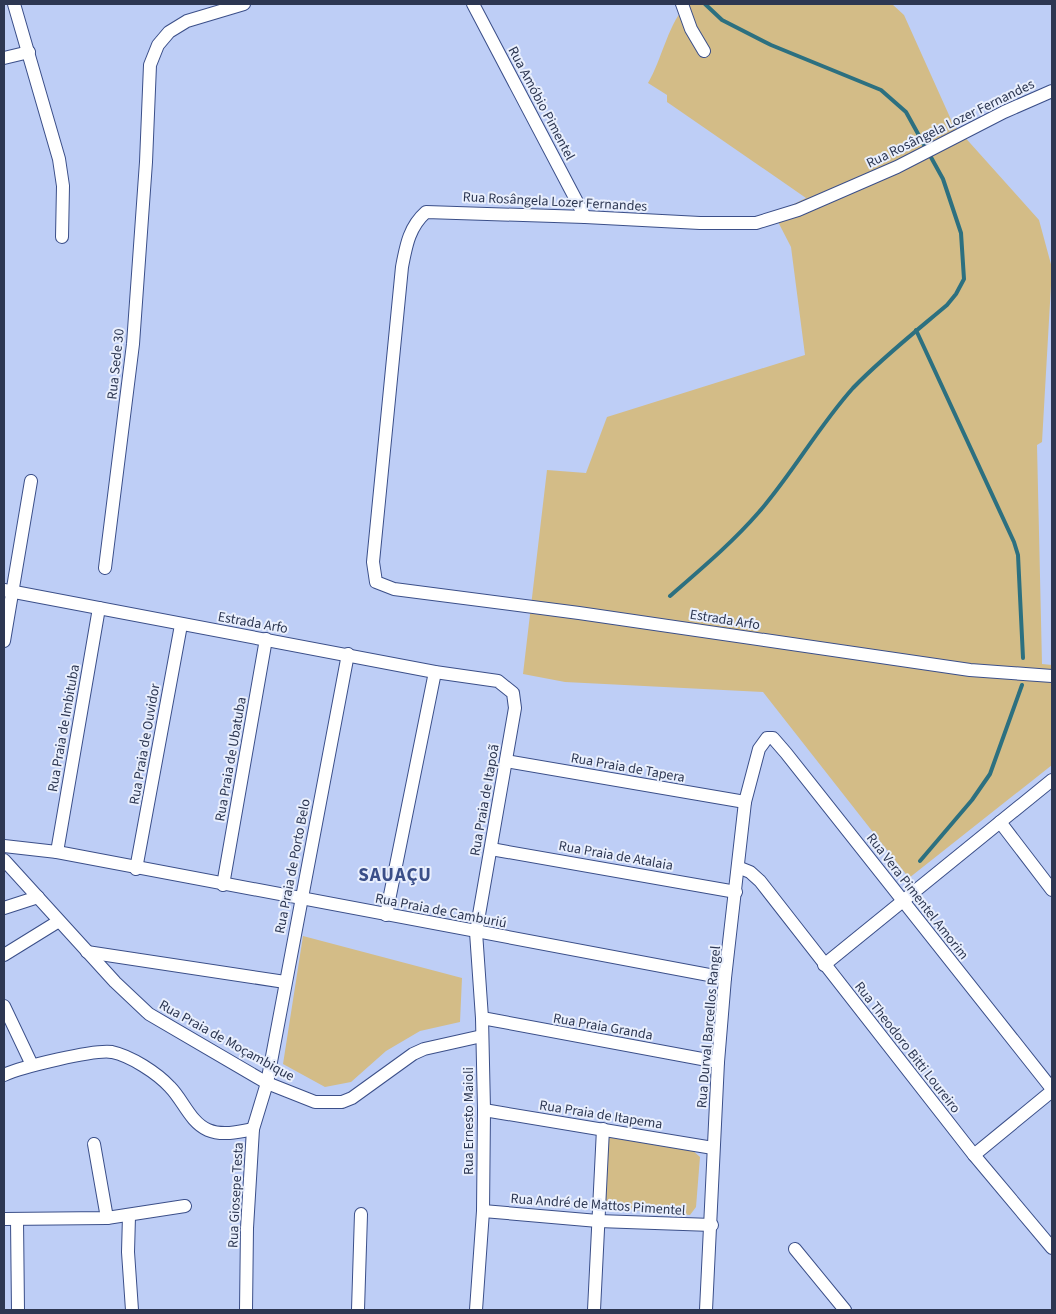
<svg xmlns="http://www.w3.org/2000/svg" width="1056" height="1314" font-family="'Source Sans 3',sans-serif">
<rect width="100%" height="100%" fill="#becef6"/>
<g fill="#d3bc87">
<path d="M688 4H892L904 15 953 124 1039 220 1052 268 1042 442 1037 445 1042 664 1052 665V765L909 878 763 692 565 682 523 674 547 470 586 473 607 417 805 355 791 247 774 214 806 198 667 102V95L648 83C662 60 669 20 688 4Z"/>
<polygon points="303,936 462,978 460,1022 420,1031 386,1051 351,1082 325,1087 283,1064"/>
<polygon points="606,1137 692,1150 700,1157 696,1207 690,1215 601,1207"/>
</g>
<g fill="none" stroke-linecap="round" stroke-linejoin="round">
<g stroke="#2c7080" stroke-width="4">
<polyline points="916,330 1014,542 1018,555 1023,658"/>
<path d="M670 596C701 569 732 543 759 512 793 473 818 427 853 388 882 358 915 332 947 305L956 294 964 279 961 233 943 179 906 112 881 90 771 45 722 20 705 4"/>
<polyline points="920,861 972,800 990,774 1022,685"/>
</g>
<defs>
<g id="minor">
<polyline points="14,4 59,159 63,186 62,237"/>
<polyline points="473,4 585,217"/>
<polyline points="682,4 691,29 704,51"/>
<polyline points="4,58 29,52"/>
<path d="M1052 91 1004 112 897 167 798 210 756 223H700L585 217 426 212C409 227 406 246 402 267L373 562 376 582 394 589 579 613 970 670 1052 676"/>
<polyline points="105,568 133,344 146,162 150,65 158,45 169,32 187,21 244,4"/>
<polyline points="4,590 435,672 498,681 513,693 515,708 476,932 482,1018 484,1110 483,1211 476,1310"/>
<polyline points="4,641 31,481"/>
<polyline points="506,761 745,802"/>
<polyline points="1000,822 1052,890"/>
<polyline points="4,846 57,852 725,978"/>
<polyline points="491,849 736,892"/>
<polyline points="57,852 99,608"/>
<polyline points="4,860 115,982 149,1014 267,1083 315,1102 342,1102 352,1098 413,1054 424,1049 482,1036"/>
<polyline points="740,868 750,872 760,881 974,1155 1052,1248"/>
<polyline points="136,869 181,625"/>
<polyline points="223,885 266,639"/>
<polyline points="4,908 38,897"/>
<polyline points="386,915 435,672"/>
<polyline points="87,952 285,982"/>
<polyline points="4,955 59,921"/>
<polyline points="824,965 1052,780"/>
<polyline points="4,1006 32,1065"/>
<polyline points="482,1018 718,1062"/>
<path d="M4 1075C21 1067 95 1049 112 1052 131 1056 157 1073 170 1087 183 1100 190 1122 208 1130 222 1136 239 1132 253 1129"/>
<polyline points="484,1110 713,1148"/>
<polyline points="94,1144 107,1218"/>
<polyline points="974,1155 1052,1091"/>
<polyline points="483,1211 598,1221 712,1225"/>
<polyline points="129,1216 128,1252 132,1310"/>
<polyline points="4,1219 107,1218 185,1206"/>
<polyline points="17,1220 18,1310"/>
<polyline points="795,1249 845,1310"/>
<polyline points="246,1310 247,1228 253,1129 267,1083 348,654"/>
<polyline points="358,1310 361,1214"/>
<polyline points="594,1310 603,1129"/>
<polyline points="706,1310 718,1062 725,978 745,802 759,749 767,738 773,738 786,753 1052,1089"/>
</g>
</defs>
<use href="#minor" stroke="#3b4f89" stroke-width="14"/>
<use href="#minor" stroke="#fff" stroke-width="12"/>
</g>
<g text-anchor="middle" stroke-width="4" stroke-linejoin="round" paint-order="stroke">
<g font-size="14" fill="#2d3752" stroke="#e9effd">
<text transform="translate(542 103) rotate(62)" y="5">Rua Amóbio Pimentel</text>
<text transform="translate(950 123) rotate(-26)" y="5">Rua Rosângela Lozer Fernandes</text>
<text transform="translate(555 201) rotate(3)" y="5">Rua Rosângela Lozer Fernandes</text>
<text transform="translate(115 364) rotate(-84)" y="5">Rua Sede 30</text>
<text transform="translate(725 619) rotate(9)" y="5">Estrada Arfo</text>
<text transform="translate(253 622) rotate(10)" y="5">Estrada Arfo</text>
<text transform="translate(63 728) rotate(-80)" y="5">Rua Praia de Imbituba</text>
<text transform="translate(144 744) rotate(-80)" y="5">Rua Praia de Ouvidor</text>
<text transform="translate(230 759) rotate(-80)" y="5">Rua Praia de Ubatuba</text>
<text transform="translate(628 767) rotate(10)" y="5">Rua Praia de Tapera</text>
<text transform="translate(484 800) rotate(-80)" y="5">Rua Praia de Itapoã</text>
<text transform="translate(616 855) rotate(10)" y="5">Rua Praia de Atalaia</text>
<text transform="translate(292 866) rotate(-79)" y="5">Rua Praia de Porto Belo</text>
<text transform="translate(918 896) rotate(52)" y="5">Rua Vera Pimentel Amorim</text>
<text transform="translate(441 910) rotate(11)" y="5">Rua Praia de Camburiú</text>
<text transform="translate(603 1026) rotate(10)" y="5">Rua Praia Granda</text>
<text transform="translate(708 1027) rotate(-85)" y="5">Rua Durval Barcellos Rangel</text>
<text transform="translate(227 1040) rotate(29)" y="5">Rua Praia de Moçambique</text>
<text transform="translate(908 1047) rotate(52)" y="5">Rua Theodoro Bitti Loureiro</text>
<text transform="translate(601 1114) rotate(9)" y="5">Rua Praia de Itapema</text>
<text transform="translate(468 1121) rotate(-90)" y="5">Rua Ernesto Maioli</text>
<text transform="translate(235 1195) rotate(-87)" y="5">Rua Giosepe Testa</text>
<text transform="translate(598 1204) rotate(4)" y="5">Rua André de Mattos Pimentel</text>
</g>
<g font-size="19" font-weight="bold" letter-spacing="1" fill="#3a4e88" stroke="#e9effd">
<text x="395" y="881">SAUAÇU</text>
</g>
</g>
<rect width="1056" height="1314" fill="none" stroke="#2d3752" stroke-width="10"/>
</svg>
